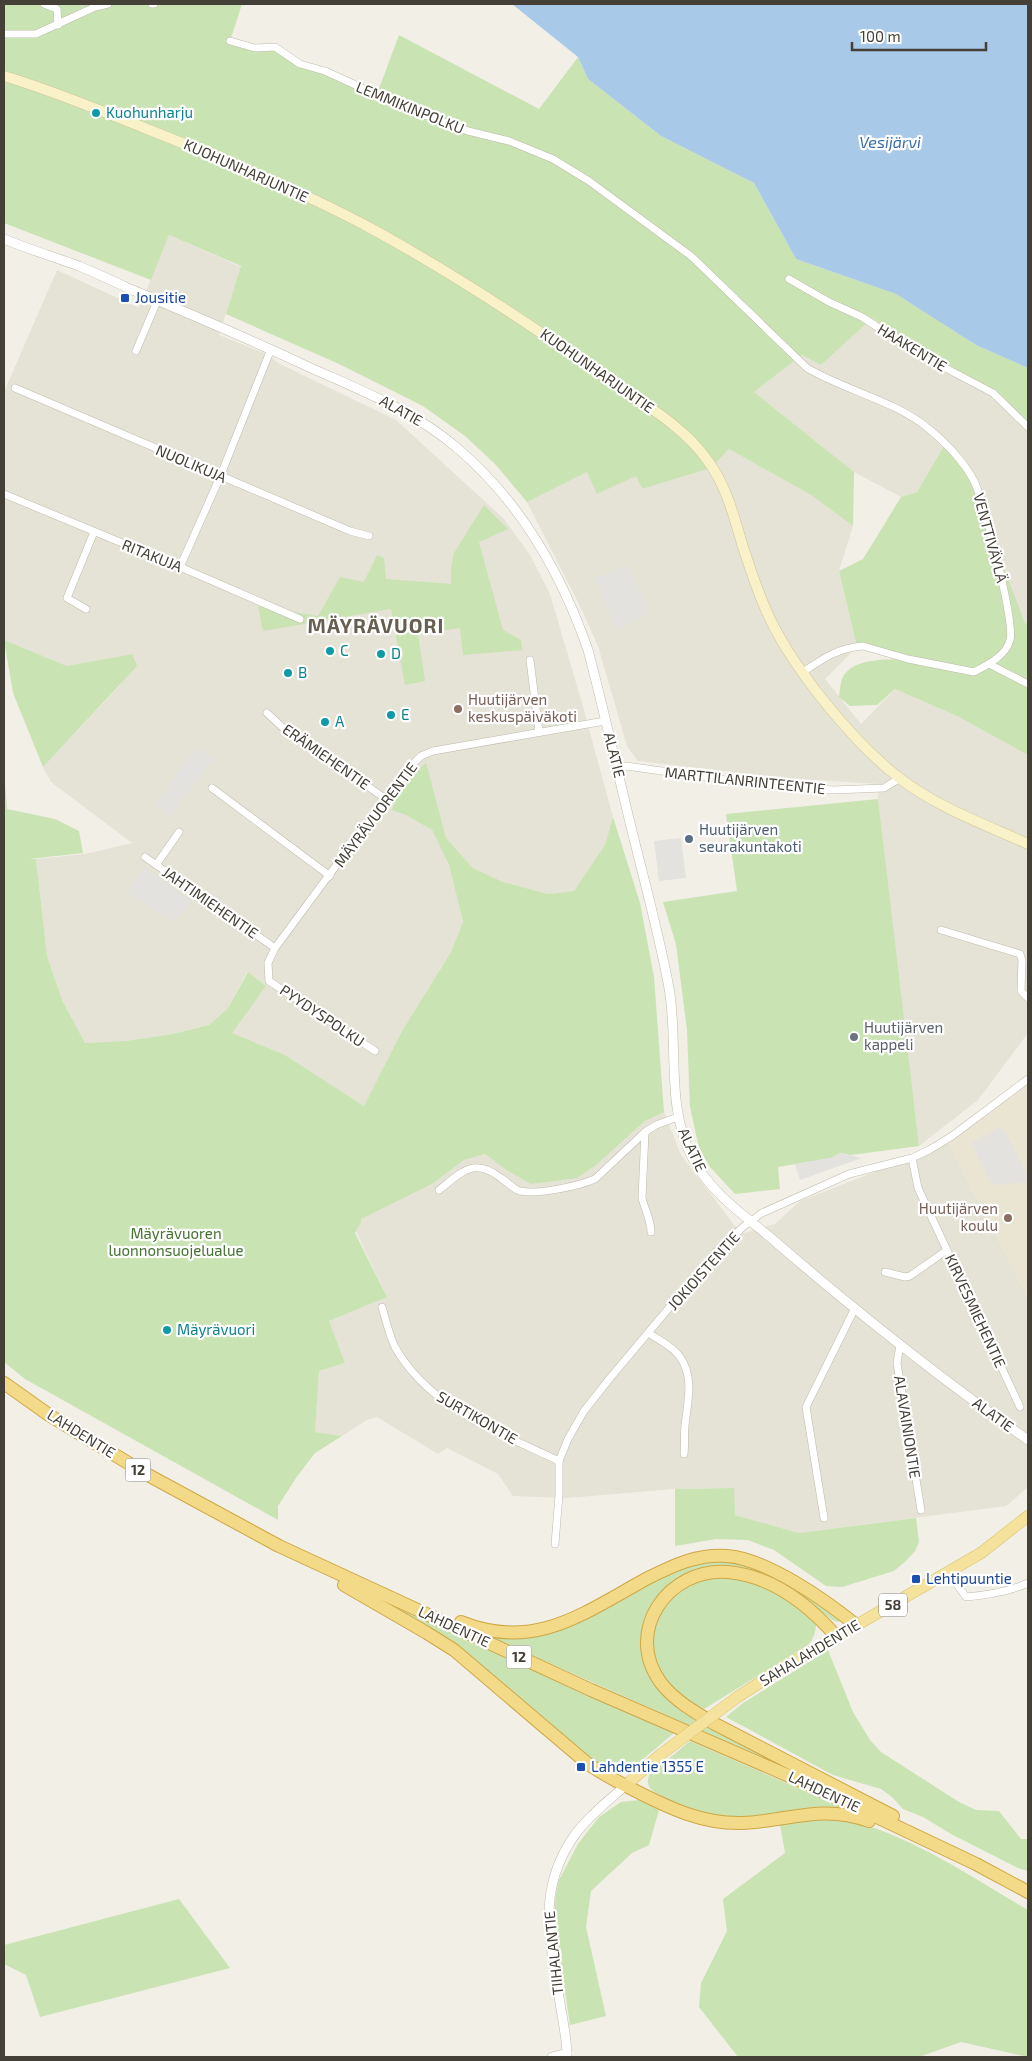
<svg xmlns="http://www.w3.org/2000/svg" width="1032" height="2061" font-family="'Exo 2',sans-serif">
<rect width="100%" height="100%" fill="#f2efe7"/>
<g fill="#e5e2d6">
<polygon points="169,235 241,267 219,335 269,355 278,363 396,420 503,518 530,555 550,594 582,703 613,817 605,845 574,891 548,894 503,882 473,868 446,838 439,816 406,815 432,830 449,865 463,922 451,952 402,1031 364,1106 285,1055 231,1033 266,986 247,972 228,1008 209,1025 173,1034 126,1041 85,1043 62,1000 47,956 36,859 85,854 132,843 51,782 43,767 121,684 132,654 67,666 4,640 4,392 57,270 139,308"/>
<polygon points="872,317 1002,397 1028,422 1028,624 1025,623 945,444 917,492 901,497 854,472 754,392 802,355 821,365"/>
<polygon points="729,449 811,495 853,526 839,571 857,647 825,679 861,724 895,689 957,716 1028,755 1028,1033 978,1100 919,1146 892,927 878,799 879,784 783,778 638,761 627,746 598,646 579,604 527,502 587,472 636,476 642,489 711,468"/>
<polygon points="664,1112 681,1155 741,1234 775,1224 800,1201 949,1143 1028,1298 1028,1487 1006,1506 799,1533 735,1515 733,1488 675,1489 567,1498 513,1496 498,1474 447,1448 438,1454 377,1417 367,1420 342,1436 315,1432 319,1371 345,1363 329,1321 387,1297 352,1223 432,1184 464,1160 485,1154 505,1169 577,1178 595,1166 645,1121"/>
</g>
<polygon fill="#eae5d2" points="1028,1083 1028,1298 949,1143"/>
<g fill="#c9e3b3">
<polygon points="4,4 242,4 230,41 275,47 300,64 377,94 399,35 539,109 578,57 588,79 661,136 754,183 796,259 896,294 976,345 1028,368 1028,423 1002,397 872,318 821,365 802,355 754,392 854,472 853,526 811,495 729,449 711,468 642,489 636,476 597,494 587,472 527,502 495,464 465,436 423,406 339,364 226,314 241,266 169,235 151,280 4,223"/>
<path d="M945 444 965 468 1025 623 1028 624V755L957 716 895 689 877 705 850 706 839 697C840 691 840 682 843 677 854 657 887 660 906 659L857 647 839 571 863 559 901 497 917 492Z"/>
<polygon points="484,505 508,529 479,542 503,630 521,640 522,650 463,655 460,628 418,634 425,681 405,685 391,609 263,631 258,606 318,616 340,577 364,582 377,555 384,558 386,579 451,584 451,567 454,553"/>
<polygon points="4,640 67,666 132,654 137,666 43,767 13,693"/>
<path d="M426 763 446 838 473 868 503 882 548 894 574 891 605 845 613 817 640 903 654 977 664 1112 645 1121 595 1166 577 1178 531 1184 505 1169 485 1154 464 1160 432 1184 361 1219V1222L355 1233 387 1297 329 1321 345 1363 319 1371 315 1432 342 1436 315 1453 296 1478 278 1506V1520L25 1379 4 1362V770L7 809 55 819 79 831 83 853 29 859H36L47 956 62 1000 85 1043 126 1041 173 1034 209 1025 228 1008 248 972 266 986 232 1033 285 1055 364 1106 402 1031 451 952 463 922 449 865 432 830 406 815 392 810C398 790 410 777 426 763Z"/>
<polygon points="878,799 919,1146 851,1155 841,1153 831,1158 778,1167 780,1189 735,1194 710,1167 699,1148 690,1107 687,1030 676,944 663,902 737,891 726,814"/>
<polygon points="734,1488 735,1515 799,1533 916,1518 919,1542 915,1551 907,1560 894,1571 842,1587 826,1586 774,1550 748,1540 716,1539 675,1546 675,1489"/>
<polygon points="710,1560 744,1563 781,1579 842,1620 838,1622 834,1621 793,1592 717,1568 651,1611 654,1679 783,1764 781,1766 493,1638 519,1637 667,1573"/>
<path d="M722 1576 743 1579 779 1593 816 1623C816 1632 814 1638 808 1645L704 1709C664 1689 642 1658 660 1614 664 1603 677 1588 688 1583 699 1579 711 1578 722 1576Z"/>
<polygon points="388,1604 674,1733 629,1771 620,1773 608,1771 576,1748"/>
<polygon points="828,1650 853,1712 870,1740 881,1752 959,1802 976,1810 999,1811 1021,1839 1028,1839 1028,1871 1018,1868 951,1834 923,1817 903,1809 892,1797 881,1789 833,1775 726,1717 743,1703"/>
<path d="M690 1741 846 1809C811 1805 778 1815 743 1817 715 1818 688 1811 663 1797 652 1791 645 1788 649 1775Z"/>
<polygon points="639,1800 659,1810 649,1845 632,1853 591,1891 586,1927 606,2016 570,2025 554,1916 556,1894 559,1880 578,1844 599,1817 621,1802"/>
<path d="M841 1818C909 1834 968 1875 1028 1910V2057L961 2042 919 2057H738L699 2007 701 1983 727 1931 723 1899 785 1853 780 1825 816 1819Z"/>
<polygon points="179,1899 230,1968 40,2017 26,1975 4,1964 4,1945"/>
</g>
<g fill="#e3e2df">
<polygon points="626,565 650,612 618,630 594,579"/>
<polygon points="196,748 213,759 170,816 155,805"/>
<polygon points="681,838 686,878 659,881 654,841"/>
<polygon points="145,868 192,902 174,922 127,892"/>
<polygon points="1002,1126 1028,1176 1028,1182 992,1185 971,1143"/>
<polygon points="841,1153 862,1158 800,1180 795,1164 831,1158"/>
</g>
<polygon fill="#a9c9e9" points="512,4 1028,4 1028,368 976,345 896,294 796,259 754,183 661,136 588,79 578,57"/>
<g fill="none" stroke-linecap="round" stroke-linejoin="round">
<defs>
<g id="minor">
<polyline points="44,4 57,9 58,25"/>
<polyline points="152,4 154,4"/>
<polyline points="4,34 36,34 95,7 108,4"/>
<path d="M230 41 255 48 275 47 300 64 325 71 406 108 468 131 509 141 553 159 589 181 691 256 807 368C846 391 894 400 929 429 946 443 964 462 974 481 984 500 1015 624 1010 640 1006 656 987 665 974 672L908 659 863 646C838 648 824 658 803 672"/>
<polyline points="789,279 829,302 862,317 917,353 993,393 1028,427"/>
<polyline points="136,351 158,299"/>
<polyline points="15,388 350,531 369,536"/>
<polyline points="4,494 180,567 300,619"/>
<polyline points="180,567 220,477 271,349"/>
<polyline points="86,609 67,598 94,532"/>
<polyline points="530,660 539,732"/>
<polyline points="989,664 1028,684"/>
<polyline points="267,713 281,726 386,799"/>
<polyline points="617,767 626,766 762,785 833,790 884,788 900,778"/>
<polyline points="212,788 330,876"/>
<polyline points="145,857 275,948"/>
<polyline points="156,865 179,832"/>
<polyline points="941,930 1020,954 1022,960 1021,991 1028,998"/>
<polyline points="375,1051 269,981 268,963 275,948 406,771 421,756 433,751 605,721"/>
<path d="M645 1132 642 1198C645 1210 651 1220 651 1232"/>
<polyline points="912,1158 918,1188 1020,1407"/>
<path d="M439 1190C462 1172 473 1157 501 1178 507 1182 513 1189 520 1191 537 1195 579 1186 595 1179L645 1132 656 1125 678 1117"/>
<polyline points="885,1272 905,1277 910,1276 947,1250"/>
<path d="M382 1307C386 1320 389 1335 395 1347 429 1408 500 1433 559 1461"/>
<path d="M649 1333C658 1340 674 1347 680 1357 695 1378 687 1403 685 1426 684 1435 685 1445 684 1454"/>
<polyline points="900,1345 897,1363 921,1510"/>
<polyline points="824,1518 806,1407 854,1310"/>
<polyline points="555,1544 559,1495 559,1461 568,1439 584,1411 610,1378 716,1252 743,1227 762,1213 849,1174 912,1158 929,1150 952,1136 1028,1079"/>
<path d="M949 1573 966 1597C988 1595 1008 1592 1028 1583"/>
</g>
<g id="tertiary">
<path d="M4 239C28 249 54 257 79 266 96 273 113 281 130 289 191 314 251 340 311 368 360 390 414 411 456 447 520 501 561 572 588 650 605 714 619 779 635 843 647 891 660 939 669 988 679 1044 665 1107 693 1159 712 1195 747 1217 778 1244 858 1313 941 1379 1028 1440"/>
<polyline points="552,2057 567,2053"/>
<path d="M567 2057C567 2037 562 2017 559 1997 550 1939 537 1892 572 1839 586 1818 607 1802 626 1785"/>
</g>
<path id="secondary" d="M4 76C51 90 96 109 142 127 220 158 300 190 374 230 452 273 527 322 599 373 636 400 682 423 708 461 727 487 734 517 743 547 750 568 757 590 766 610 789 664 851 740 898 777 936 807 984 824 1028 844"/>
<g id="primary">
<polyline points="736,1698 779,1670 981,1553 1028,1516"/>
<polyline points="626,1785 660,1755"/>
</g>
<g id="trunk">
<polyline points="4,1383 49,1415 148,1475 279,1546 591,1690 803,1782 976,1864 1028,1892"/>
<path d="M344 1585 427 1633 454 1650 588 1764C603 1774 618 1782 634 1790 669 1808 702 1824 742 1823 789 1821 821 1804 869 1821"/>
<path d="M461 1622C536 1652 585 1612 648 1578 674 1565 697 1554 727 1556 767 1559 825 1600 856 1625"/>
<path d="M836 1636C808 1604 771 1576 728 1572 668 1567 623 1632 661 1683 675 1701 696 1713 715 1724L893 1816"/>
</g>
</defs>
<use href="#minor" stroke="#bfbbad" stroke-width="8"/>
<use href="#tertiary" stroke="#bfbbad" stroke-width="10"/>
<use href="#secondary" stroke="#cec49a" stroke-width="11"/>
<use href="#primary" stroke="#d8c26e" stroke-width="12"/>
<use href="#trunk" stroke="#cfa744" stroke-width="14"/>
<use href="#minor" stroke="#fff" stroke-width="7"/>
<use href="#tertiary" stroke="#fff" stroke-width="9"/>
<use href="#secondary" stroke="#f9f2c9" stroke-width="10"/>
<use href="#primary" stroke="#f5e39d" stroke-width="11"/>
<use href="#trunk" stroke="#f3da88" stroke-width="12"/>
<defs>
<polyline id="primary-bridge" points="660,1755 736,1698"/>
</defs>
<use href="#primary-bridge" stroke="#d8c26e" stroke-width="12" stroke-linecap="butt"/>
<use href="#primary-bridge" stroke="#f5e39d" stroke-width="11"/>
</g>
<g fill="#0f9aa8" stroke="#fff" stroke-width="2">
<circle cx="96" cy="113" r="5"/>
<circle cx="330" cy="651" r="5"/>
<circle cx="381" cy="654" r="5"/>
<circle cx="288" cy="673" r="5"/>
<circle cx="391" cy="715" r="5"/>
<circle cx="325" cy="722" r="5"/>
<circle cx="167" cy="1330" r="5"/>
</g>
<g fill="#1a4fb4" stroke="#fff" stroke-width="2">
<rect x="120" y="293" width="10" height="10" rx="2.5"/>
<rect x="911" y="1574" width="10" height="10" rx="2.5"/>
<rect x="576" y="1762" width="10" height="10" rx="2.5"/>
</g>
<g fill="#8d6e63" stroke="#fff" stroke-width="2">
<circle cx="458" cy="709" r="5"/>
<circle cx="1008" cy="1218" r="5"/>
</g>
<circle fill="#5c6f8a" stroke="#fff" stroke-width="2" cx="689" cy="839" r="5"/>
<circle fill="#6b7280" stroke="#fff" stroke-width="2" cx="854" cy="1037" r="5"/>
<g text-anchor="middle" stroke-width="4.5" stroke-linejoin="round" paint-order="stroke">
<g fill="#fff" stroke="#7c7973" stroke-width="1">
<rect x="125.5" y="1458.5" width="25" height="23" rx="4"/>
<rect x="879" y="1593.5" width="28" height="23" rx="4"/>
<rect x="506.5" y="1645.5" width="25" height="23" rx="4"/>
</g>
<g font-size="14" font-weight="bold" fill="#444037">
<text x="138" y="1475">12</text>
<text x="893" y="1610">58</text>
<text x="519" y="1662">12</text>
</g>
<g font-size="15" fill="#444037" stroke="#fff">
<text transform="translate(410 108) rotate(22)" y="5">LEMMIKINPOLKU</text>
<text transform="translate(246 171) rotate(24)" y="5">KUOHUNHARJUNTIE</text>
<text transform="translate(912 348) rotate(31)" y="5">HAAKENTIE</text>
<text transform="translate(597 371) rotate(35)" y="5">KUOHUNHARJUNTIE</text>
<text transform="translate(401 411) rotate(29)" y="5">ALATIE</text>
<text transform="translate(191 464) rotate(23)" y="5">NUOLIKUJA</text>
<text transform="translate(990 538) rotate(75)" y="5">VENTTIVÄYLÄ</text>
<text transform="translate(152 556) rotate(22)" y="5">RITAKUJA</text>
<text transform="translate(614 755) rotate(76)" y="5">ALATIE</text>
<text transform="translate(326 757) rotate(35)" y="5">ERÄMIEHENTIE</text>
<text transform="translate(745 781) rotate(6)" y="5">MARTTILANRINTEENTIE</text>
<text transform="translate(376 815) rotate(-53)" y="5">MÄYRÄVUORENTIE</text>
<text transform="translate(210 903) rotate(35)" y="5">JAHTIMIEHENTIE</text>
<text transform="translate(322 1016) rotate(34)" y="5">PYYDYSPOLKU</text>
<text transform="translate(692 1150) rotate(65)" y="5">ALATIE</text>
<text transform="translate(704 1271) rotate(-48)" y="5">JOKIOISTENTIE</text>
<text transform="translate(975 1311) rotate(65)" y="5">KIRVESMIEHENTIE</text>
<text transform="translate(993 1415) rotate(36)" y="5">ALATIE</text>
<text transform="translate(477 1418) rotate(30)" y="5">SURTIKONTIE</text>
<text transform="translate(907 1427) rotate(81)" y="5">ALAVAINIONTIE</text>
<text transform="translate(81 1434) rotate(32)" y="5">LAHDENTIE</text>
<text transform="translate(454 1627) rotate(25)" y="5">LAHDENTIE</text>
<text transform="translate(810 1653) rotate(-31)" y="5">SAHALAHDENTIE</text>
<text transform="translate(824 1792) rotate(25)" y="5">LAHDENTIE</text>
<text transform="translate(554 1953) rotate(-96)" y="5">TIIHALANTIE</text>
</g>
<g font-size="15" fill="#0d838f" stroke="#fff" text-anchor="start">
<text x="106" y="118">Kuohunharju</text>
<text x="340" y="656">C</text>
<text x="391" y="659">D</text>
<text x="298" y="678">B</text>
<text x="401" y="720">E</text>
<text x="335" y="727">A</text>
<text x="177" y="1335">Mäyrävuori</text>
</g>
<g font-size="15" fill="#164399" stroke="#fff" text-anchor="start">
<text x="135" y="303">Jousitie</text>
<text x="926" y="1584">Lehtipuuntie</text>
<text x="591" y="1772">Lahdentie 1355 E</text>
</g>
<g font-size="15" fill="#785e54" stroke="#fff" text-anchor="start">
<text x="468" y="705">Huutijärven<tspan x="468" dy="17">keskuspäiväkoti</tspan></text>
<text x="998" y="1214" text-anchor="end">Huutijärven<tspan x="998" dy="17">koulu</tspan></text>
</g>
<g font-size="15" fill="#4e5e75" stroke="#fff" text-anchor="start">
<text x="699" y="835">Huutijärven<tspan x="699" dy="17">seurakuntakoti</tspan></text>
</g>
<g font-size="15" fill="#5b616d" stroke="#fff" text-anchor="start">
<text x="864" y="1033">Huutijärven<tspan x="864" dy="17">kappeli</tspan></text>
</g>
<g font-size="15" fill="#43712f" stroke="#fff">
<text x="176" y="1239">Mäyrävuoren<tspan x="176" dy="17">luonnonsuojelualue</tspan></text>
</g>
<g font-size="16" font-style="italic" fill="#3a6fa6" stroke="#fff">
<text x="890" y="148">Vesijärvi</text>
</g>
<g font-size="20" font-weight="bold" letter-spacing="1" fill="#665f4f" stroke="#fff">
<text x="376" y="633">MÄYRÄVUORI</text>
</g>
</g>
<rect width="1032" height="2061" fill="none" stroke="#444037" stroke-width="10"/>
<path d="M852 42v8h134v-8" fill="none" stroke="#444037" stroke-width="2.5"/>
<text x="860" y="42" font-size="15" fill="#444037" stroke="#ffffff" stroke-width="4" paint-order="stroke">100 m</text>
</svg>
